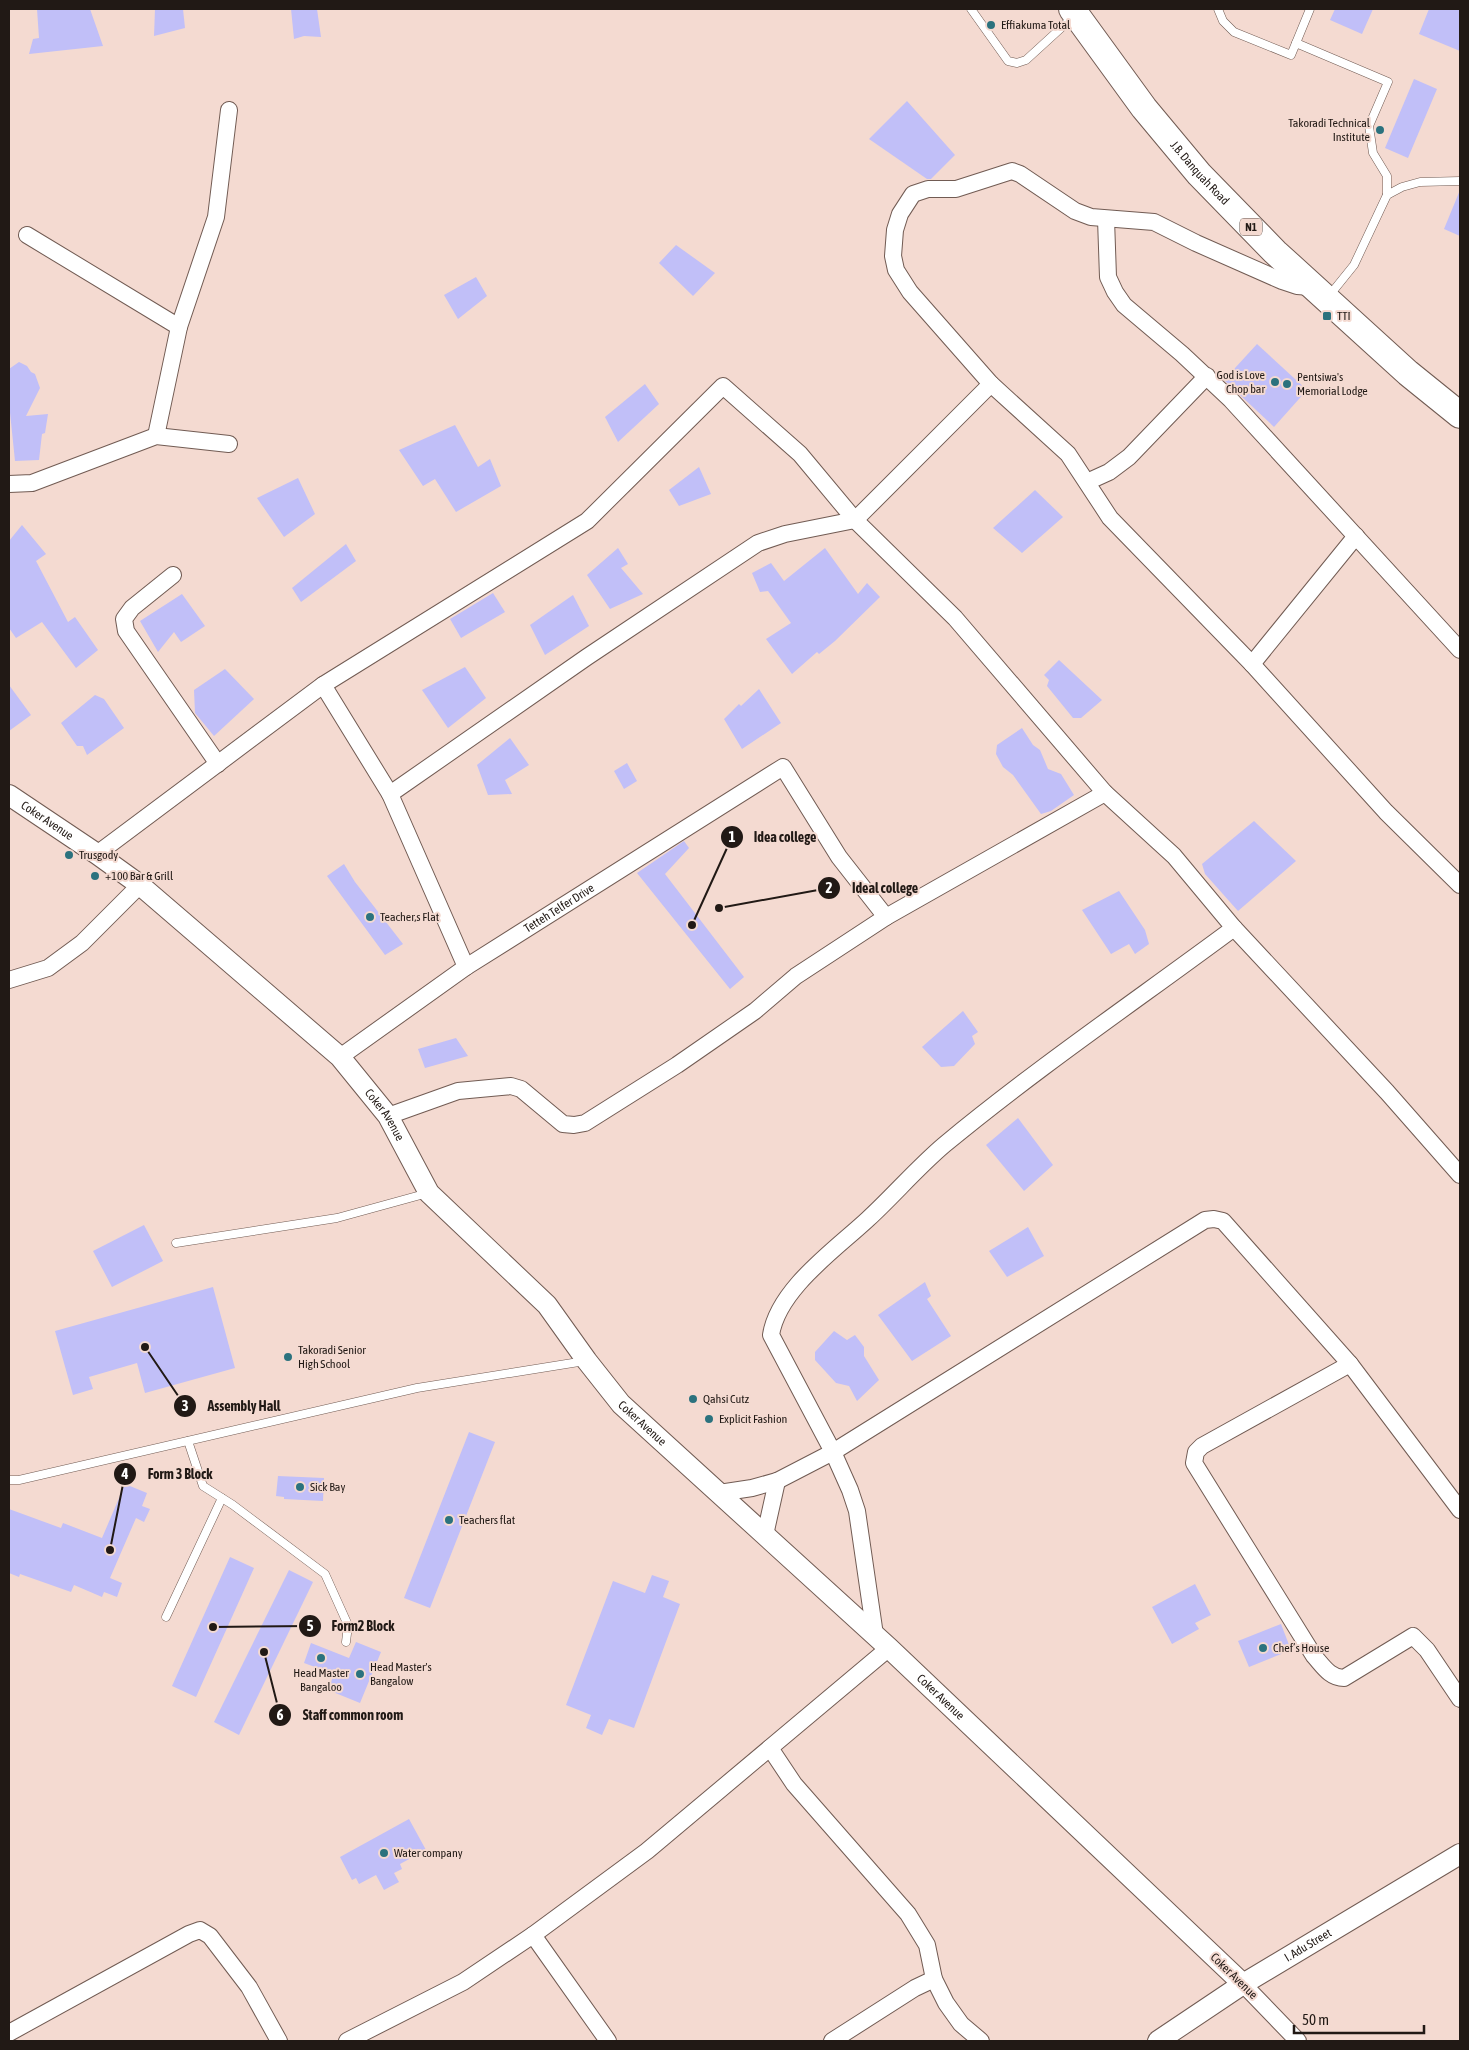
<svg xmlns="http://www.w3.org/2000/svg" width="1469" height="2050" font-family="'Asap Condensed',sans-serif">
<rect width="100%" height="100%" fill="#f4dad1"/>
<g fill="#c1bff8">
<polygon points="37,9 90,9 103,46 29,54 33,39 39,38"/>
<polygon points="155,9 183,9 185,28 154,36"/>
<polygon points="291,9 317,9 321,37 304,36 294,39"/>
<polygon points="1335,9 1373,9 1362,34 1330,20"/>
<polygon points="1429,9 1460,9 1460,51 1419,34"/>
<polygon points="1414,79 1437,89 1408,158 1385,148"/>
<polygon points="907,101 955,155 931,179 927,179 869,139"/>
<polygon points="1460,190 1460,236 1444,229"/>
<polygon points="676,245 715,273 693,296 659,263"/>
<polygon points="476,277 487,296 458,319 444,295"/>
<polygon points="1257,344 1307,390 1274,427 1224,380"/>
<polygon points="19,362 27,366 31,372 35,374 40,388 26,416 48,414 45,433 42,434 39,460 15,461 9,403 9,369"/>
<polygon points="645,384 659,404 618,442 605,417"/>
<polygon points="455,425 478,467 490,459 501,486 456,512 435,479 423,486 399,450"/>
<polygon points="699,467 711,494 679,506 669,490"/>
<polygon points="298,478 315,514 284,537 257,498"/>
<polygon points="1035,490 1063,517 1022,553 993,528"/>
<polygon points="22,525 46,554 36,561 68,622 75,617 98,650 76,668 42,622 16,638 9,628 9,541"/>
<polygon points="346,544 356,561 301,602 292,588"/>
<polygon points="618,548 628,564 621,568 643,594 610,609 587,575"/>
<polygon points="825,548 858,594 867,583 880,597 835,641 819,654 817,652 792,674 766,639 791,623 768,591 760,592 752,573 771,563 784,581"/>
<polygon points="493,593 505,612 461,638 450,619"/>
<polygon points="182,594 205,626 181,642 174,632 158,652 140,621"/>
<polygon points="573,595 589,626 545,655 530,625"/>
<polygon points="1059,660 1102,700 1081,718 1073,718 1047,686 1049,680 1044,675"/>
<polygon points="465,667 486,698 448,728 422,690"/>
<polygon points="225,669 254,699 214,736 195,713 194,690"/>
<polygon points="9,685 31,715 9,731"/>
<polygon points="759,689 781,723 742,749 724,719 739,704 741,706"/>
<polygon points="95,695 104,699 124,728 87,755 83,746 77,746 61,723"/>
<polygon points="1022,728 1033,745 1040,750 1048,769 1061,774 1074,795 1051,811 1041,814 1013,775 1003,767 996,754 997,745"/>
<polygon points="510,738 529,765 505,780 512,794 488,795 477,765"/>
<polygon points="627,763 637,781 624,789 614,771"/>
<polygon points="1254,821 1296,861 1238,911 1205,874 1202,864"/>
<polygon points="684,841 689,848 665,874 744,977 730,989 637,873"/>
<polygon points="344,864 355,882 403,944 385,955 327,876"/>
<polygon points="1119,891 1145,930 1149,944 1135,954 1129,944 1111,954 1082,910"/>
<polygon points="963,1011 978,1032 972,1036 975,1044 954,1066 941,1067 922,1047"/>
<polygon points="456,1038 468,1056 425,1068 418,1049"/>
<polygon points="1018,1118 1053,1165 1024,1191 986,1145"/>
<polygon points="144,1225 163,1261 112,1287 93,1251"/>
<polygon points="1028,1227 1044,1256 1007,1277 989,1251"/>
<polygon points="925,1282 931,1296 927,1299 951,1336 912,1361 878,1315"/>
<polygon points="213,1287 235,1368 145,1393 137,1363 89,1377 93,1389 73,1395 55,1331"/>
<polygon points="834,1331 847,1340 855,1335 864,1347 864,1356 879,1380 857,1401 849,1386 836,1383 815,1360 815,1352"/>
<polygon points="469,1432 495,1442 430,1608 404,1598"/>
<polygon points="278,1476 324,1478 323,1501 284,1499 284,1497 276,1496"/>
<polygon points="125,1484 147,1493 142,1506 150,1509 144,1522 136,1518 110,1578 122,1583 117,1597 104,1592 102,1597 74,1585 71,1592 20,1574 19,1577 9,1573 9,1509 61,1528 63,1523 102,1538"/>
<polygon points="230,1557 254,1568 196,1697 172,1686"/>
<polygon points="289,1570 313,1582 239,1735 214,1722"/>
<polygon points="652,1575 669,1581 663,1597 680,1604 634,1728 609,1719 602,1735 586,1728 591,1715 566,1705 613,1581 645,1593"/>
<polygon points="1195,1584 1211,1615 1195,1623 1199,1629 1172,1644 1152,1607"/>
<polygon points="1281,1624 1291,1650 1249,1667 1238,1641"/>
<polygon points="356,1642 381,1652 360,1703 328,1690 334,1674 304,1663 311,1643 349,1658"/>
<polygon points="409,1819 426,1850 400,1864 402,1869 394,1873 399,1882 384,1890 376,1875 359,1884 356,1878 352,1880 340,1857"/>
</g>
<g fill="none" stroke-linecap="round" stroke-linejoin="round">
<defs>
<g id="service">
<polyline points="971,9 1008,61 1017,63 1026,60 1072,18"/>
<polyline points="1218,9 1223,21 1234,32 1291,55 1296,43 1388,82 1369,126 1373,153 1387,176 1387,195"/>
<polyline points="1296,43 1310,9"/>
<polyline points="1329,296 1354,265 1387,195 1402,187 1420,182 1460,181"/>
<polyline points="176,1243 337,1218 428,1193"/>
<polyline points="188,1441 203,1486 233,1505 325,1574 348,1625 346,1642"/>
<polyline points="9,1480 19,1480 417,1388 585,1361"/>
<polyline points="166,1617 222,1498"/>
</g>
<g id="minor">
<polyline points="1106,219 1108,277 1115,292 1124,305 1182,354 1231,400 1460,650"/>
<polyline points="27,235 179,327 156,436"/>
<polyline points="1311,287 1297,286 1282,281 1196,243 1154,222 1091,217 1075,211 1020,174 1012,171 956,189 928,189 913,194 900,214 895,230 893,256 896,270 910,292 991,384 1068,454 1110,518 1252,664 1386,812 1460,885"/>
<polyline points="179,327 216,217 229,110"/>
<polyline points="1087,482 1109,472 1129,457 1207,376"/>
<polyline points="9,484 32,483 156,436 229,444"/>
<polyline points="173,575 132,608 124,619 126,631 218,764"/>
<polyline points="1252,664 1356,536"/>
<polyline points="323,685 390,794"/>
<polyline points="97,854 323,685 587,521 723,386 800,454 855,520 955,618 1105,793 1174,856 1234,928 1387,1092 1460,1175"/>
<polyline points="466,967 390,794 587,657 758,543 785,534 855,520 991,384"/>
<polyline points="9,980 48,968 82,943 140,885"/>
<path id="s1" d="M340 1057 466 967 783 767 839 857 886 917 1105 793"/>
<polyline points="388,1116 458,1091 511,1086 521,1089 563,1124 574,1125 585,1123 677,1065 755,1011 796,976 886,917"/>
<path d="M1350 1364 1202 1446 1196 1452 1194 1463 1314 1656C1323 1666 1330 1678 1344 1678L1413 1636 1427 1650 1460 1699"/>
<polyline points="719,1493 752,1488 777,1481 833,1452 1205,1220 1214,1219 1223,1221 1350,1364 1460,1510"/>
<polyline points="765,1535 777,1481"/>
<path d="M875 1635 857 1511 850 1490 833 1452 771 1335C778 1289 836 1249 868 1219 894 1195 917 1168 944 1145 1037 1068 1137 1000 1234 928"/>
<polyline points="770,1748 794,1784 908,1914 927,1945 934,1979 946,2003 961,2024 981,2041"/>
<polyline points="533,1935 608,2041"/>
<polyline points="1243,1984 1298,2041"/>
<polyline points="9,2033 189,1934 200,1930 210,1936 249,1987 279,2041"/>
<polyline points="347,2041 463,1982 533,1935 647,1851 889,1648"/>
<polyline points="832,2041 915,1988 934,1979"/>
</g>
<g id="tertiary">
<path id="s2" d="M9 795 97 854 140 885 340 1057 388 1116 429 1193 547 1305 587 1361 621 1404 889 1648 1243 1984"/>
<path id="s3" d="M1158 2041 1243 1984 1460 1854"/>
</g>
<g id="trunk">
<path id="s4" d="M1072 9 1144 108 1199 174 1275 252 1408 373 1460 415"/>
</g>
</defs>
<use href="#service" stroke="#715b53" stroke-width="9"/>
<use href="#minor" stroke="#715b53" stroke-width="18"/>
<use href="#tertiary" stroke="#715b53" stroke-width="22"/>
<use href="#trunk" stroke="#715b53" stroke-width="28"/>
<use href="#service" stroke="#fff" stroke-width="8"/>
<use href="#minor" stroke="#fff" stroke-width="16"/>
<use href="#tertiary" stroke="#fff" stroke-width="20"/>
<use href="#trunk" stroke="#fff" stroke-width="26"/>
</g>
<g fill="#2b727e" stroke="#f4dad1" stroke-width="2">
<circle cx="991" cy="25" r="5"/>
<circle cx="1380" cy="130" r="5"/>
<rect x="1322" y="311" width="10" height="10" rx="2.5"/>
<circle cx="1275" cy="382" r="5"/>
<circle cx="1287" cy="384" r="5"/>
<circle cx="69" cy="855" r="5"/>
<circle cx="95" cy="876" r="5"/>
<circle cx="370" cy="917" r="5"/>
<circle cx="288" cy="1357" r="5"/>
<circle cx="693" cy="1399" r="5"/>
<circle cx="709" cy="1419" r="5"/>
<circle cx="300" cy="1487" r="5"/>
<circle cx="449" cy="1520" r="5"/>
<circle cx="1263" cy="1648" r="5"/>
<circle cx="321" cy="1658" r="5"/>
<circle cx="360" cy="1674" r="5"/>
<circle cx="384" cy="1853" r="5"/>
</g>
<g text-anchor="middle" stroke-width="4" stroke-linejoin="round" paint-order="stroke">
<rect fill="#f4dad1" stroke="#60534d" stroke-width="1" x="1240" y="218.5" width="22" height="17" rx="4"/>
<g font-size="11" font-weight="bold" fill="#211915">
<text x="1251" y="231">N1</text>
</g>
<g font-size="12" fill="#211915" stroke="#f4dad1" text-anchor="start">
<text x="1001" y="29">Effiakuma Total</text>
<text x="1370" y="127" text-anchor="end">Takoradi Technical<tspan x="1370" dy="14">Institute</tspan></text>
<text x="1337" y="320">TTI</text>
<text x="1265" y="379" text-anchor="end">God is Love<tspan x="1265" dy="14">Chop bar</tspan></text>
<text x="1297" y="381">Pentsiwa's<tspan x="1297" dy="14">Memorial Lodge</tspan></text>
<text x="79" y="859">Trusgody</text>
<text x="105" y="880">+100 Bar &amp; Grill</text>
<text x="380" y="921">Teacher,s Flat</text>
<text x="298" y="1354">Takoradi Senior<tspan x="298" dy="14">High School</tspan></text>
<text x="703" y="1403">Qahsi Cutz</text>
<text x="719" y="1423">Explicit Fashion</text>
<text x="310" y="1491">Sick Bay</text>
<text x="459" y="1524">Teachers flat</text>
<text x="1273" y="1652">Chef’s House</text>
<text x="370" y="1671">Head Master's<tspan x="370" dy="14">Bangalow</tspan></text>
<text x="321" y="1677" text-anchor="middle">Head Master<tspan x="321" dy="14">Bangaloo</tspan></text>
<text x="394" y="1857">Water company</text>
</g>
<g font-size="12" fill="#211915" stroke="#f4dad1">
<text dy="4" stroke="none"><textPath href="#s4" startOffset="208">J.B. Danquah Road</textPath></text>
<text dy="4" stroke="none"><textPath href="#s2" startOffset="46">Coker Avenue</textPath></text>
<text dy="4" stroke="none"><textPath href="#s1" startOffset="265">Tetteh Telfer Drive</textPath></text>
<text dy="4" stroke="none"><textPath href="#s2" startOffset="496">Coker Avenue</textPath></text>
<text dy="4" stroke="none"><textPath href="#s2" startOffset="901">Coker Avenue</textPath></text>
<text dy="4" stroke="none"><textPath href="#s2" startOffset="1306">Coker Avenue</textPath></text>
<text dy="4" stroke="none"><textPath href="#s3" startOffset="178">I. Adu Street</textPath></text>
<text transform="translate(1234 1976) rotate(44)" y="4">Coker Avenue</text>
</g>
</g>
<path fill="none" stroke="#211915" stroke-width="2" d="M692 925L732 837M719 908L829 888M145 1347L185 1406M110 1550L125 1474M213 1627L310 1626M264 1652L280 1715"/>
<g fill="#211915" stroke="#f4dad1" stroke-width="2">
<circle cx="692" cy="925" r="5"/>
<circle cx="719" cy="908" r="5"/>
<circle cx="145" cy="1347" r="5"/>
<circle cx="110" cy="1550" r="5"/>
<circle cx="213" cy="1627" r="5"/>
<circle cx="264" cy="1652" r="5"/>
<circle cx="732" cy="837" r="12"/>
<circle cx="829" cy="888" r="12"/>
<circle cx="185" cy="1406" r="12"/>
<circle cx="125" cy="1474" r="12"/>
<circle cx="310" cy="1626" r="12"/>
<circle cx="280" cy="1715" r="12"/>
</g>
<g font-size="15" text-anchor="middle" font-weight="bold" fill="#fff">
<text x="732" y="842">1</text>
<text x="829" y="893">2</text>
<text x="185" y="1411">3</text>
<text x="125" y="1479">4</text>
<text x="310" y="1631">5</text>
<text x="280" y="1720">6</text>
</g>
<g font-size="14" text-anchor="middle" font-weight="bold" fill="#211915" stroke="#f4dad1" stroke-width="4" stroke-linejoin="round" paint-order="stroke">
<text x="785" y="842">Idea college</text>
<text x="885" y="893">Ideal college</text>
<text x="244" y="1411">Assembly Hall</text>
<text x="180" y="1479">Form 3 Block</text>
<text x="363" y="1631">Form2 Block</text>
<text x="353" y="1720">Staff common room</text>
</g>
<rect width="1469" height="2050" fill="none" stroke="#211915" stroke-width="20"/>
<path d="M1294 2025v8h130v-8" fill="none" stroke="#211915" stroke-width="2.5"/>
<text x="1302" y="2025" font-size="15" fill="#211915" stroke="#f4dad1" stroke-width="4" paint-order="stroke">50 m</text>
</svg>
